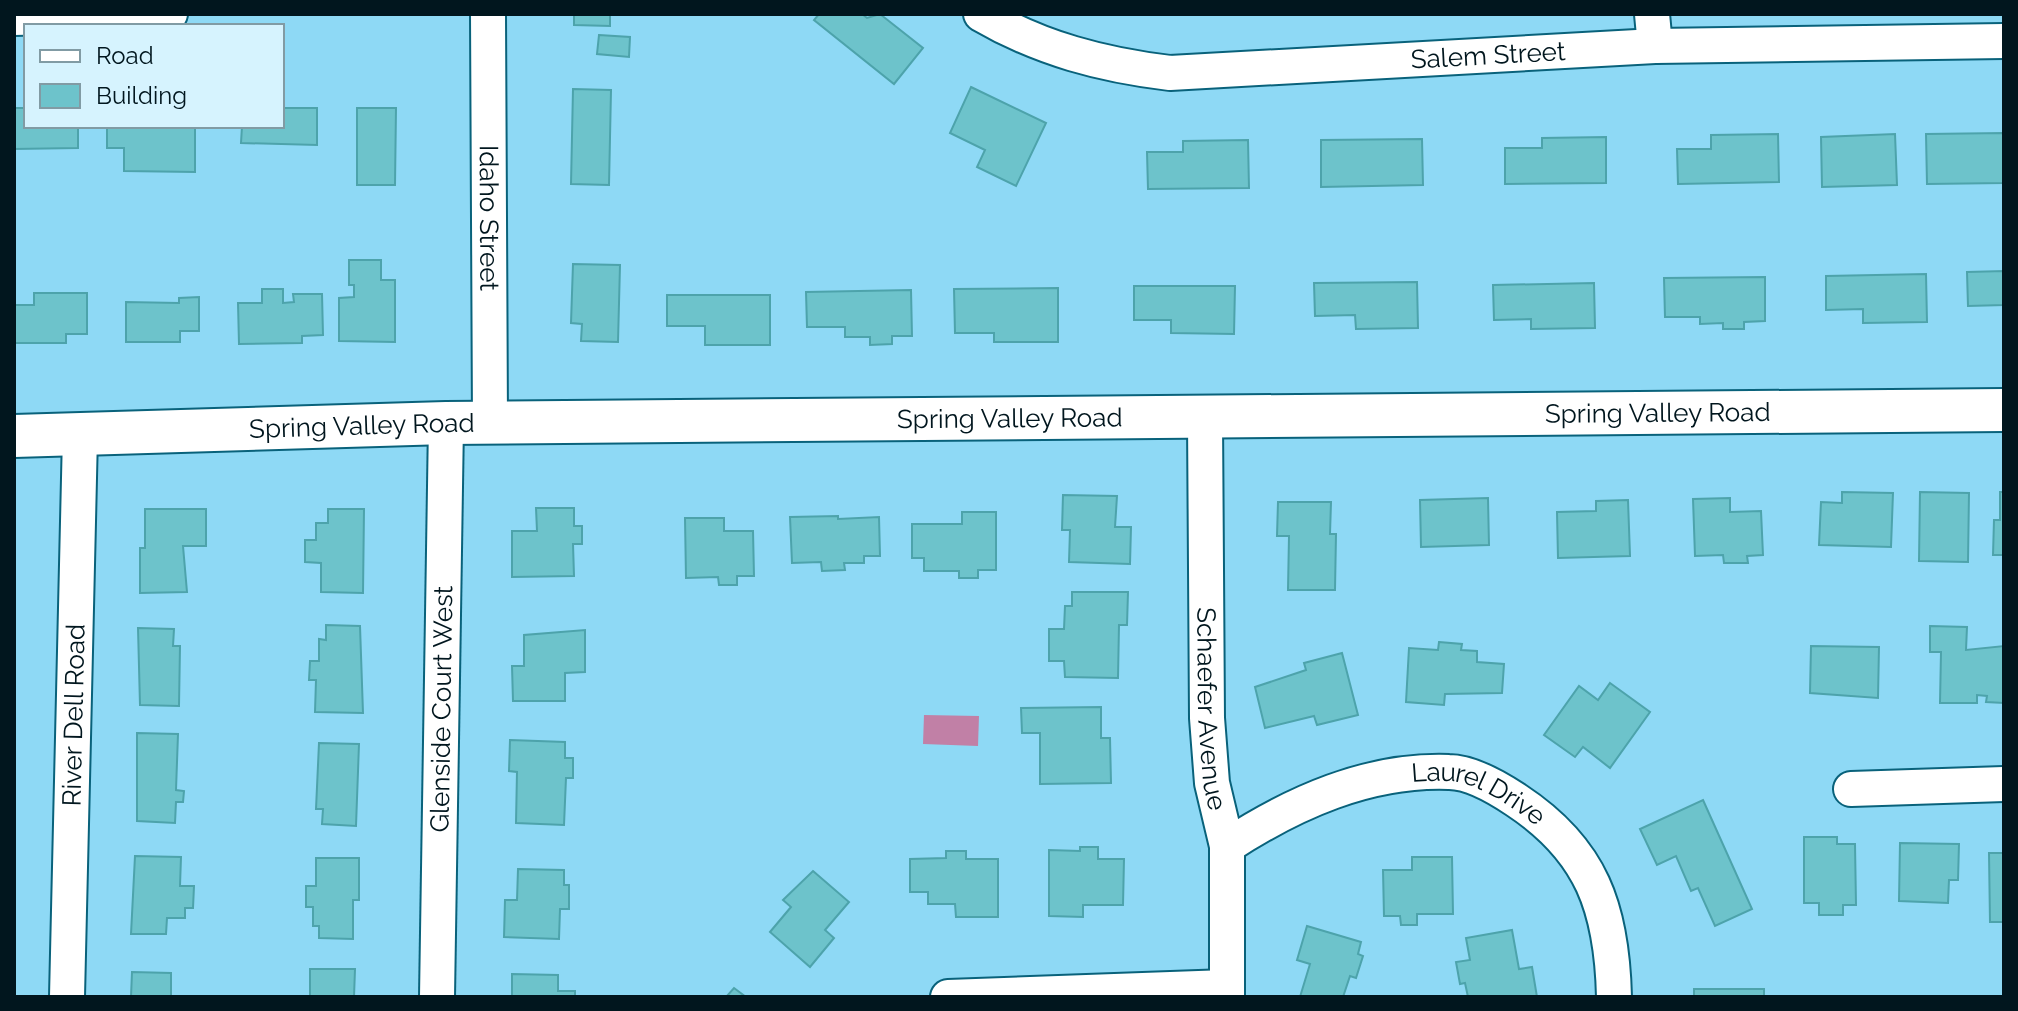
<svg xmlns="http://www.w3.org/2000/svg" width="2018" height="1011" font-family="Raleway,sans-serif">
<rect width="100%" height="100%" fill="#8ed9f5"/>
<polygon fill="#c180a6" points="924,715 979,716 978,746 923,744"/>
<g fill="#6dc3cb" stroke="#4da3ab" stroke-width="2">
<polygon points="574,14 610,14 610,26 574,25"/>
<polygon points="819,14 862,14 867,18 880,14 923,48 894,84 814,20"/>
<polygon points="599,35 630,37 629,57 597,54"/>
<polygon points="971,87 1046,123 1016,186 977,167 985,150 950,133"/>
<polygon points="573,89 611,90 609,185 571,184"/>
<polygon points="14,108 26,108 26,126 78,126 78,148 14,149"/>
<polygon points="282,108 317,108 317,145 241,143 242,126 282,126"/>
<polygon points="357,108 396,108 395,185 357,185"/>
<polygon points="107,126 195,126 195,172 124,171 124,148 107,148"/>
<polygon points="2004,133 2004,183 1927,184 1926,134"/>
<polygon points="1778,134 1779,182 1678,184 1677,149 1711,149 1711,135"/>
<polygon points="1895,134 1897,185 1822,187 1821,137"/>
<polygon points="1606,137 1606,183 1505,184 1505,148 1542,148 1542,138"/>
<polygon points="1422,139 1423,185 1321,187 1321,140"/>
<polygon points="1248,140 1249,188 1148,189 1147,152 1183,152 1183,141"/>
<polygon points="349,260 381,260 381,280 395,280 395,342 339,341 339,298 354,297 354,285 349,285"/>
<polygon points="573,264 620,265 618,342 581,341 582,324 571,323"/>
<polygon points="2004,271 2004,305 1968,306 1967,272"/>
<polygon points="1926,274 1927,322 1863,323 1863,309 1826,310 1826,276"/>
<polygon points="1765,277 1765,321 1744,322 1744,329 1723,329 1723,323 1700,324 1700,317 1665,317 1664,278"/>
<polygon points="1417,282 1418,328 1356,329 1355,315 1315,316 1314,283"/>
<polygon points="1594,283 1595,328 1531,329 1531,319 1494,320 1493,285"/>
<polygon points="1134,286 1235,286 1234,334 1171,333 1171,320 1134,320"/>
<polygon points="1058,288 1058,342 994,342 994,333 955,333 954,289"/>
<polygon points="262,289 283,289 283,303 294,302 293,294 322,294 323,335 302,336 302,343 239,344 238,303 262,303"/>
<polygon points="911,290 912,336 892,336 892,344 870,345 870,337 845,337 845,327 807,327 806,292"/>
<polygon points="34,293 87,293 87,334 66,334 66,343 14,343 14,305 34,305"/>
<polygon points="667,295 770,295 770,345 705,345 705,326 667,326"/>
<polygon points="199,297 199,331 180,331 180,342 126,342 126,302 179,303 179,298"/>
<polygon points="1842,492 1893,493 1891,547 1819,545 1821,502 1842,503"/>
<polygon points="1920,492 1969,493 1968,562 1919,561"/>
<polygon points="2000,492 2004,492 2004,555 1993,555 1994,520 2000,520"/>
<polygon points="1063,495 1117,496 1115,527 1131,527 1130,564 1069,562 1070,530 1062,530"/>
<polygon points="1488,498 1489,545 1421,547 1420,500"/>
<polygon points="1730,498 1730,512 1761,511 1763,555 1747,556 1748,563 1724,563 1723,555 1695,556 1693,499"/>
<polygon points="1628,500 1630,556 1558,558 1557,512 1596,511 1596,501"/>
<polygon points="1278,502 1331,502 1330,534 1336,534 1335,590 1288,590 1289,536 1277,536"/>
<polygon points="536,508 574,508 574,526 582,526 582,544 573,544 574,576 512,577 512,531 537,531"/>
<polygon points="145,509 206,509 206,546 183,546 187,592 140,593 140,548 145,548"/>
<polygon points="328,509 364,509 363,593 321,592 321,563 305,562 305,540 316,540 316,523 328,523"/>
<polygon points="962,512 996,512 996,570 978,570 978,578 959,578 959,571 924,571 924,558 912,558 912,524 962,524"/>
<polygon points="838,516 838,519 879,517 880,556 864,556 864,563 844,563 845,570 822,571 821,562 792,563 790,517"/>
<polygon points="685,518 724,518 724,531 753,531 754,576 737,576 737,585 719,585 718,577 686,578"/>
<polygon points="1072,592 1128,592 1127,625 1119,625 1118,678 1065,677 1064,661 1049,661 1049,629 1064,629 1065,606 1072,606"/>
<polygon points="326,625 360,626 363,713 315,712 316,680 309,680 310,661 319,661 319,639 326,640"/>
<polygon points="1930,626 1967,627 1966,650 2004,646 2004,703 1986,702 1987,696 1977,695 1977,703 1940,703 1941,652 1930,652"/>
<polygon points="138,628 174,629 173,646 180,646 179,706 140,705"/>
<polygon points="585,630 585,672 565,673 565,701 513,701 512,666 524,666 524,635"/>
<polygon points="1439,642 1462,644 1461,650 1477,651 1477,662 1504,664 1502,693 1445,694 1444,705 1406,702 1409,648 1438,650"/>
<polygon points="1811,646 1879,647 1878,698 1810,693"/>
<polygon points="1342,653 1358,715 1317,725 1314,716 1265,728 1255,687 1306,670 1304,663"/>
<polygon points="1610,683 1650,712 1610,768 1583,747 1575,757 1544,735 1579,686 1598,700"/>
<polygon points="1101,707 1101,738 1110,738 1111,783 1040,784 1040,733 1022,733 1021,708"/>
<polygon points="137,733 178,734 176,790 184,791 183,802 176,802 175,823 137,821"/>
<polygon points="510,740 565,742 565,758 573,758 573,778 566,778 564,825 516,823 517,772 509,771"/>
<polygon points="319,743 359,744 356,826 322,824 323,809 316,809"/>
<polygon points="1703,800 1752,909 1715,926 1698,888 1691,891 1676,856 1657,865 1640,829"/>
<polygon points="1804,837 1837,837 1837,844 1855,844 1856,905 1843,905 1843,915 1819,915 1819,903 1804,903"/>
<polygon points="1900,843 1959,844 1958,880 1949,880 1948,903 1899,901"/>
<polygon points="1080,847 1098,847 1098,859 1124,859 1123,905 1083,905 1083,917 1049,916 1049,850 1080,851"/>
<polygon points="946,851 966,851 966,859 998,859 998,917 956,917 955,904 928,904 928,892 910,892 910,859 946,858"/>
<polygon points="1989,853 2004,853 2004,922 1990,922"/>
<polygon points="135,856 181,857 180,886 194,886 193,908 185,908 185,918 167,918 166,934 131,934"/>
<polygon points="1412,857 1452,857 1453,914 1417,914 1417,925 1401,925 1400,916 1384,916 1383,870 1412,870"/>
<polygon points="316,858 359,858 359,900 353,900 353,939 319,938 319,926 313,926 313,907 306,907 306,886 316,886"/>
<polygon points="518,869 564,870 564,885 569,885 569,909 560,909 559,939 504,937 505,900 517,900"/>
<polygon points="813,871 849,902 825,930 834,938 810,967 770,932 791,907 783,900"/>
<polygon points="1307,926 1361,942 1358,954 1363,956 1356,978 1350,976 1343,997 1300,997 1310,964 1297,960"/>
<polygon points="1512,930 1519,969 1532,967 1537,997 1468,997 1465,983 1460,984 1456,962 1470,960 1466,938"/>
<polygon points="310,969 355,969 354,997 310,997"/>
<polygon points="132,972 171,973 171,997 131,997"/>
<polygon points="512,974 558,975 558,991 575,991 575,997 512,997"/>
<polygon points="734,988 746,997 726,997"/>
<rect x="1694" y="989" width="70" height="8"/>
</g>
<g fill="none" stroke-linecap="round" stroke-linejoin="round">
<defs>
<g id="minor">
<path id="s1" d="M488 14 490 422"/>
<path id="s2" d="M981 14C1041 49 1103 65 1170 73L1655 46 2004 41"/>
<polyline points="1652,14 1655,46"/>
<polyline points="14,18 170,14"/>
<path id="s3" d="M1205 419 1207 718 1212 783 1227 846V997"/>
<polyline points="1851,789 2004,784"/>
<path id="s4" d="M1227 846C1293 803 1368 769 1449 772 1471 772 1498 788 1516 800 1592 850 1612 909 1614 997"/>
<path id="s5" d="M67 997 80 435"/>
<path id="s6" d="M437 997 446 423"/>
<polyline points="948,997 1227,987"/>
</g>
<g id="tertiary">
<path id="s7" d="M14 436 446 423 2004 410"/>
</g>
</defs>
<use href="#minor" stroke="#09627b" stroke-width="38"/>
<use href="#tertiary" stroke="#09627b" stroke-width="46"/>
<use href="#minor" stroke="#fff" stroke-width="34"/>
<use href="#tertiary" stroke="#fff" stroke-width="42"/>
</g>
<g text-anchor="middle" stroke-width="7" stroke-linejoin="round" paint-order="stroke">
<g font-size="26" fill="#01161e" stroke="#d6f3fe">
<text dy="9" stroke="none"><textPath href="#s2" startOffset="518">Salem Street</textPath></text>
<text dy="9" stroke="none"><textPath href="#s1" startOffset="204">Idaho Street</textPath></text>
<text dy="9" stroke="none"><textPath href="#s7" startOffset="1644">Spring Valley Road</textPath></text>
<text dy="9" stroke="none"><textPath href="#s7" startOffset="996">Spring Valley Road</textPath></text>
<text dy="9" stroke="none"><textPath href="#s7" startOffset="348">Spring Valley Road</textPath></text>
<text dy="9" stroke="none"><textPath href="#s3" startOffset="290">Schaefer Avenue</textPath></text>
<text dy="9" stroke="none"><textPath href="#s6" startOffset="288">Glenside Court West</textPath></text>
<text dy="9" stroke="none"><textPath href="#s5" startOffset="282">River Dell Road</textPath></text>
<text dy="9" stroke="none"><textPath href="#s4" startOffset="272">Laurel Drive</textPath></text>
</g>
</g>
<rect width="2018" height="1011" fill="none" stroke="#01161e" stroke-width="32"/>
<rect x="24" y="24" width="260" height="104" fill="#d6f3fe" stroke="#819ba4" stroke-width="2"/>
<rect x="40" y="50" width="40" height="12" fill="#ffffff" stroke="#819ba4" stroke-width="2"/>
<text x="96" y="64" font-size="24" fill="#01161e">Road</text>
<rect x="40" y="84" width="40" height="24" fill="#6dc3cb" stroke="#819ba4" stroke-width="2"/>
<text x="96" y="104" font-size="24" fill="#01161e">Building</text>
</svg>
